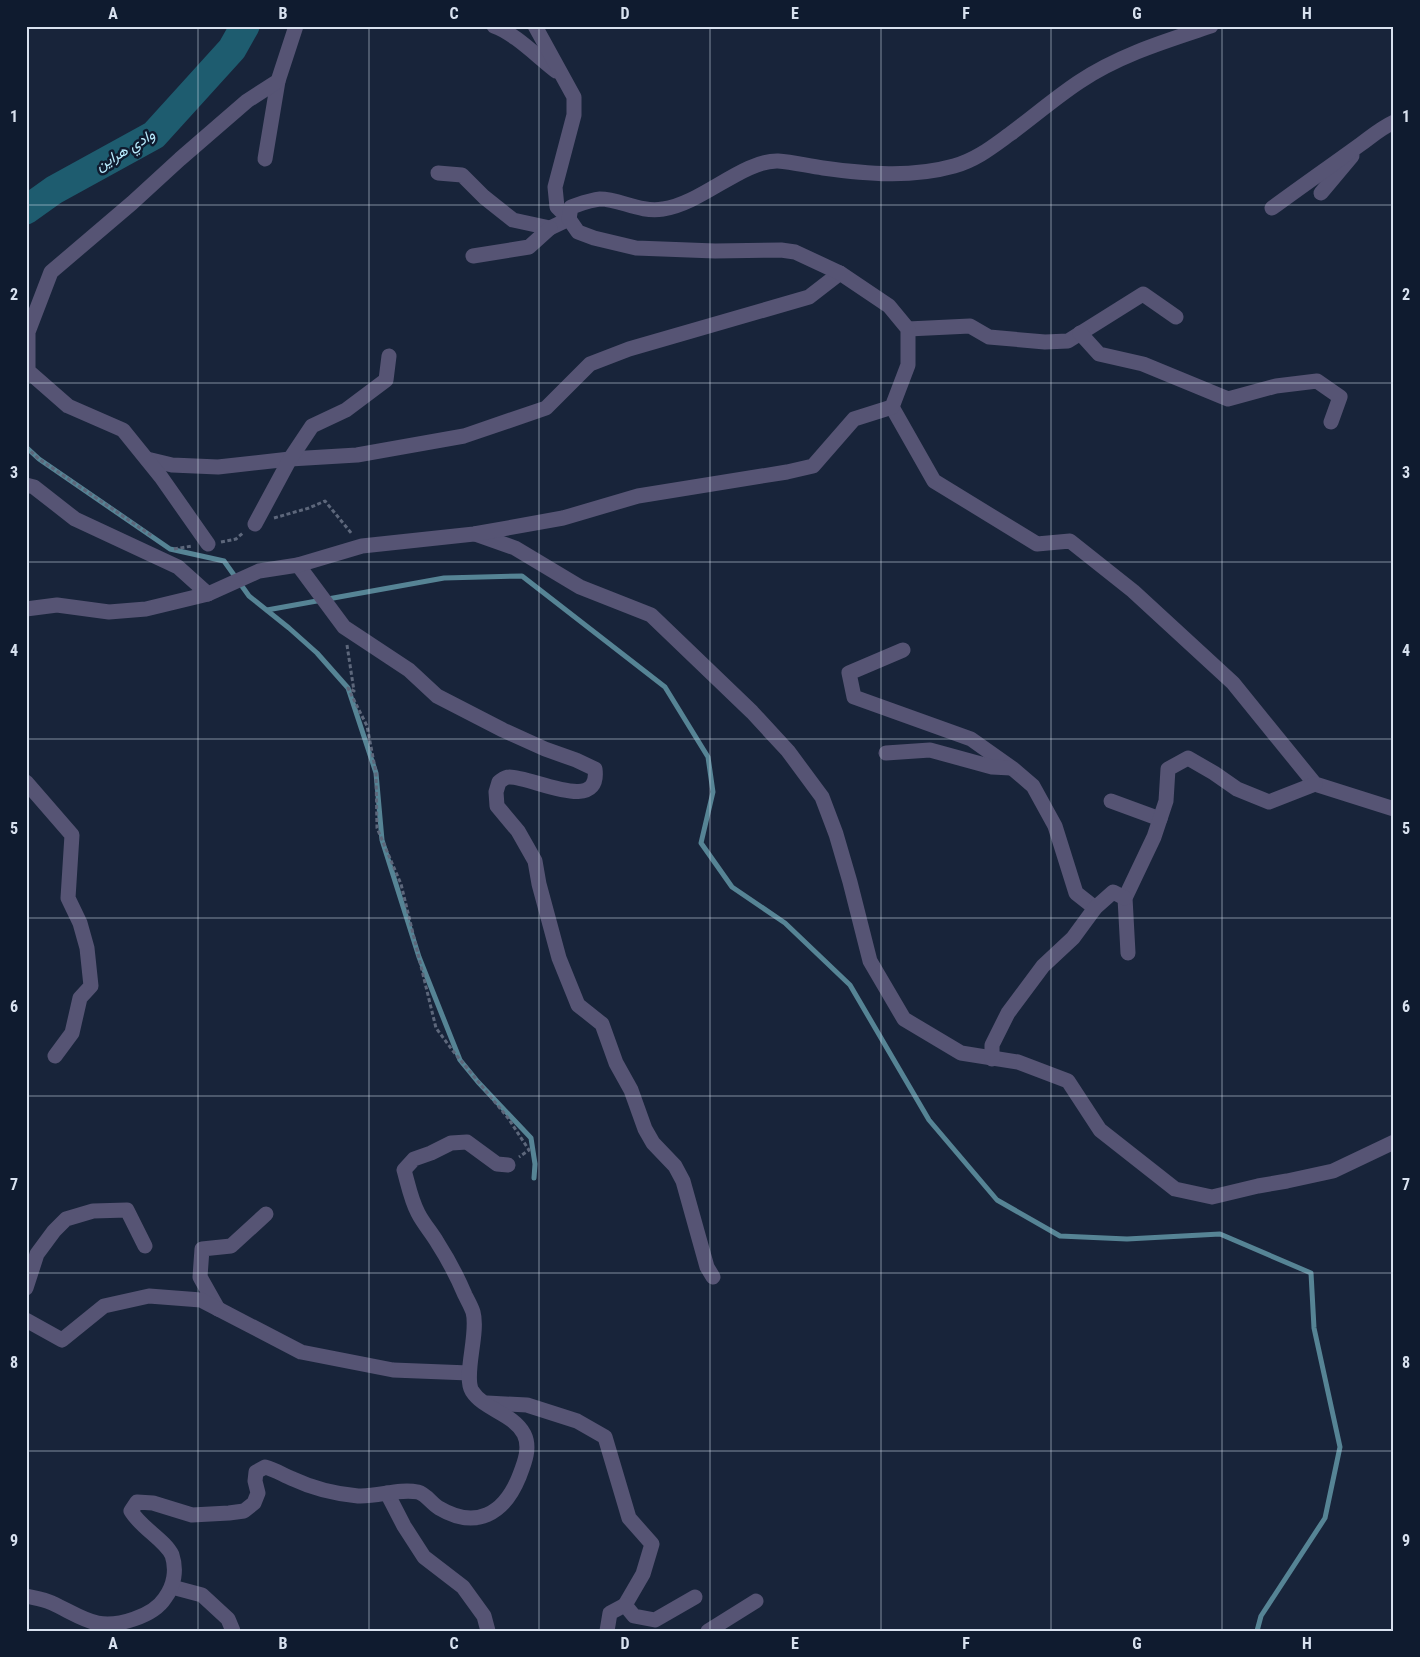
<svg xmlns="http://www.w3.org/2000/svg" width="1420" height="1657" font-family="'Roboto Condensed',Vazirmatn,sans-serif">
<rect width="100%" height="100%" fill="#18243a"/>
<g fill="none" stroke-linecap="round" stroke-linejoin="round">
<g stroke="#568495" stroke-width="5">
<polyline points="26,447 39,459 170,549 224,561 249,596 289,628 317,653 348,688 376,773 382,840 419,957 460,1060 478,1082 531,1138 535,1164 534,1178"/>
<polyline points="267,610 444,578 522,576 665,687 708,757 713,792 701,843 732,887 785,923 850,985 929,1120 997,1200 1060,1236 1127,1239 1220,1234 1311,1273 1314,1328 1340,1447 1325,1518 1261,1616 1257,1631"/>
</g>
<polyline stroke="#1e5c6f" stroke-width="29" points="26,210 54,190 154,135 232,49 245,26"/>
<g stroke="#5d677b" stroke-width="3" stroke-dasharray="4 2.5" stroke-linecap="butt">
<polyline points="26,447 39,459 152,536"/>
<polyline points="274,518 309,508 325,501 352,534"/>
<polyline points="221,542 236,539 244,532"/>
<polyline points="174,549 192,546"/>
<polyline points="347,645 354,691 348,688 367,726 376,773 377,828 401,884 436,1028 453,1051 508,1118 529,1150 519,1157"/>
</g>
<g stroke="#565474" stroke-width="15">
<path d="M494 26C513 32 539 58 556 71"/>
<polyline points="265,159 278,81"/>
<polyline points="438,173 462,175 484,197 513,220 550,228 569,219 557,207 555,187 574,115 574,97 535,26"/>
<polyline points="1321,193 1352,156"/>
<path d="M1272 208C1302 186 1332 165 1361 144 1372 136 1381 128 1394 122"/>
<polyline points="473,256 529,247 550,228"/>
<polyline points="908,329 970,326 989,337 1045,342 1068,341 1143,294 1176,317"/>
<polyline points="1080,333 1099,354 1143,364 1228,399 1276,386 1317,381 1340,397 1331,422"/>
<polyline points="892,407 934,481 1037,544 1070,541 1133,591 1233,683 1315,784 1394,809"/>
<polyline points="147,459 172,465 218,467 290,459 357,455 464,436 546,408 590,364 629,349 809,297 840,273"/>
<polyline points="26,485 34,487 75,519 178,567 208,594"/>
<polyline points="255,524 290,459 312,426 346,410 386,380 389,356"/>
<polyline points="475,534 515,548 580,587 651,615 752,712 788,751 822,797 836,834 850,882 870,961 904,1019 961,1053 1018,1062 1068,1081 1100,1130 1175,1189 1212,1197 1258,1186 1287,1181 1333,1171 1394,1142"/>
<polyline points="208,544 161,477 123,430 68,406 28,371 28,332 51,272 132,203 180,159 247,101 278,81 296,26"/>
<path d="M298 565 344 627 409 670 437 696 503 730 545 749 576 760 595 769C601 815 531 776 509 777 505 777 502 780 499 782L496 792 497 806 518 831 535 861 539 884 559 958 578 1005 602 1024 616 1063 631 1090 645 1129 653 1143 675 1166 683 1181 707 1267 713 1277"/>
<path d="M26 609 57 605 109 612 146 609 208 594 259 571 298 565 362 546 474 534 563 518 638 496 787 472 813 466 854 419 892 407 908 365V329L889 306 840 273 795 252 781 250 715 251 636 248 594 238 578 232 569 219 571 207C580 204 590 200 600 199 620 199 640 213 663 209 701 204 743 160 778 161 793 162 808 166 823 168 867 174 911 178 954 166 976 160 992 147 1010 134 1033 117 1055 98 1079 82 1119 55 1166 41 1211 26"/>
<polyline points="903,650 849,673 854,697 971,739 1012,768 1033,786 1055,826 1076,893 1095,908"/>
<polyline points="886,753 930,750 992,767 1011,768"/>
<polyline points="26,782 72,835 68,898 80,923 87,948 91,986 80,998 72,1033 55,1056"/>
<polyline points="1111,801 1160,819"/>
<polyline points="1128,953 1125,898 1154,837 1166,801 1168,769 1188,758 1214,773 1237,789 1269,802 1315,784"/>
<polyline points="992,1059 992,1045 1008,1013 1043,966 1073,938 1095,908 1113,892 1125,898"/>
<polyline points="26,1288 37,1254 54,1231 66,1219 93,1211 127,1210 145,1246"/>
<polyline points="218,1309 200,1277 202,1249 231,1246 266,1214"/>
<polyline points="26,1320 62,1340 104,1306 149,1296 201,1300 301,1352 393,1370 469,1373"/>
<polyline points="487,1403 527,1405 577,1421 605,1437 629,1518 652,1544 643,1574 625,1605"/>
<polyline points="387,1493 404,1526 424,1557 463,1587 484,1616 488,1631"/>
<polyline points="172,1587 202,1595 228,1619 233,1631"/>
<path d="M26 1596C35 1598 44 1599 52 1603 84 1618 97 1632 134 1619 146 1615 158 1609 165 1598 174 1586 177 1570 172 1555 165 1540 141 1528 131 1511L137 1502 153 1503 192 1515 229 1513 244 1511 254 1503 258 1493 255 1481 256 1472 265 1467C276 1470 283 1475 293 1479 312 1488 337 1494 358 1496 379 1497 398 1488 418 1492 426 1494 432 1504 439 1508 476 1530 504 1514 519 1477 524 1464 531 1448 524 1434 513 1413 484 1410 472 1391 463 1376 479 1333 473 1312 471 1306 468 1301 465 1295 457 1276 448 1259 437 1242 431 1232 423 1223 418 1213 411 1200 408 1184 404 1170L414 1159 431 1153 451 1143 467 1142 497 1164 508 1165"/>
<polyline points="607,1631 610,1613 625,1605 634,1616 655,1620 695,1597"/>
<polyline points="708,1631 756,1601"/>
</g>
</g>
<path fill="none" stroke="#d8e1ef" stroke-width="1" stroke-opacity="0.55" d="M198 26V1631M369 26V1631M539 26V1631M710 26V1631M881 26V1631M1051 26V1631M1222 26V1631M26 205H1394M26 383H1394M26 562H1394M26 739H1394M26 918H1394M26 1096H1394M26 1273H1394M26 1451H1394"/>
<g text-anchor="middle" stroke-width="5" stroke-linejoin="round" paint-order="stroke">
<g font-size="15" font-style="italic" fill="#b9ecfe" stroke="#0f1b2f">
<text transform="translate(125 150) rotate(-31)" y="5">وادي هراين</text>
</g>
</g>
<rect width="1420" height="1657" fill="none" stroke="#0f1b2f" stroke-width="55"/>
<rect x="28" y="28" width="1364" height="1602" fill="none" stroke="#d8e1ef" stroke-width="2"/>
<g font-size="16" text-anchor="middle" font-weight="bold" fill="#d8e1ef">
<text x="113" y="19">A</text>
<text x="283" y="19">B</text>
<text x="454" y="19">C</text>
<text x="625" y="19">D</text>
<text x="795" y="19">E</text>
<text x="966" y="19">F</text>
<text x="1137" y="19">G</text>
<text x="1307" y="19">H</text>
<text x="14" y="122">1</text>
<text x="1406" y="122">1</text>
<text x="14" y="300">2</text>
<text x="1406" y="300">2</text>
<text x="14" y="478">3</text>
<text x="1406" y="478">3</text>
<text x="14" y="656">4</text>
<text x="1406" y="656">4</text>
<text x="14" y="834">5</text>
<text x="1406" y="834">5</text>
<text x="14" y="1012">6</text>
<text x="1406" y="1012">6</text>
<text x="14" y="1190">7</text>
<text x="1406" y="1190">7</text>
<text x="14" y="1368">8</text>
<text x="1406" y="1368">8</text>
<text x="14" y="1546">9</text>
<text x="1406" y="1546">9</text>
<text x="113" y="1649">A</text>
<text x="283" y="1649">B</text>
<text x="454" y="1649">C</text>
<text x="625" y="1649">D</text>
<text x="795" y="1649">E</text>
<text x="966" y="1649">F</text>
<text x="1137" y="1649">G</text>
<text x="1307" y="1649">H</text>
</g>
</svg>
